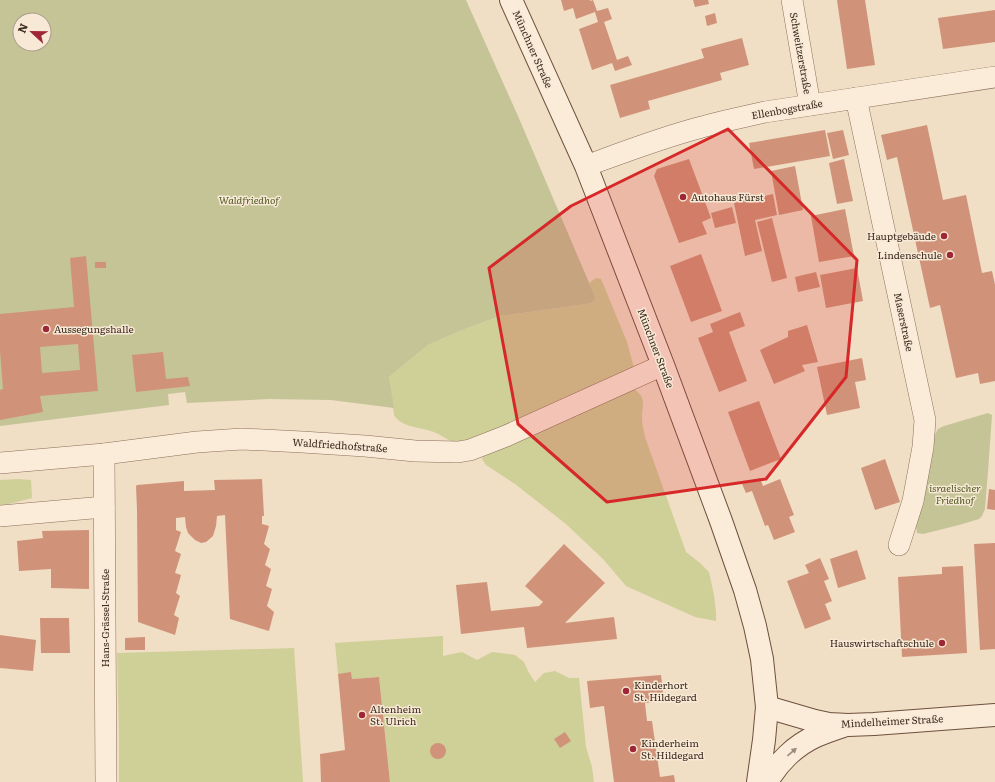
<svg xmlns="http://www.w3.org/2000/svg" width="995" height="782" font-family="Literata,serif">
<rect width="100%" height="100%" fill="#f0dec5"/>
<g fill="#cfcf98">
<path d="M596 278 601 279 604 286 627 342 634 368 473 440C466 441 458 442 451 441 445 439 440 434 434 432 421 427 402 428 394 415L389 377 428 345 460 331 500 316 587 304 591 303 593 292 589 283Z"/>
<path d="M634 389C647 398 642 404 642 418 642 424 644 431 645 437L686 552 700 563 709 572 714 595 716 612V621L695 617 626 586 603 559 566 524 515 484 486 465 482 459 484 453Z"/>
<polygon points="18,479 31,480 32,498 9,504 0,505 0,480"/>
<polygon points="443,636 443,656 462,652 477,660 492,652 515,655 524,662 529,673 535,682 544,673 555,671 569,678 579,678 586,747 592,767 594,782 390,782 379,677 352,679 351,673 338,674 335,643"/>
<polygon points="294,648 303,782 119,782 119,735 117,653"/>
</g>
<g fill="#c4c497" fill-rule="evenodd">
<path d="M0 0H466L518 116 593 292 595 299 591 303 587 304 500 316 460 331 428 345 389 377 394 408 331 400 269 399 187 403 185 392 168 394 169 405 0 426ZM20 20H44V44H20Z"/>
<polygon points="988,413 992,415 988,471 985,509 982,516 979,519 959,525 923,534 917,533 916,526 935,434 938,429 944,426"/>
</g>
<g fill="#d09379" fill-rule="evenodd">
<polygon points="561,0 590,0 590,1 593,0 597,11 608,8 612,19 604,22 617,60 628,56 632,65 615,71 612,63 592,70 579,29 598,22 595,12 576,19 573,8 564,11"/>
<polygon points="693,0 708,0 709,4 695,7"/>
<polygon points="837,0 865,0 875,65 847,69"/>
<polygon points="995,10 995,42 943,49 938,18"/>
<polygon points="715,13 717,23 707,26 705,16"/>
<polygon points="742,38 749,65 720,73 722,80 648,101 650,109 620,118 610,85 704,58 701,49"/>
<polygon points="927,125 943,200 966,195 982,273 992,271 995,285 995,381 980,384 978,373 956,378 940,305 930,308 897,157 887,160 881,135"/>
<polygon points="825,130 830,156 754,169 749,143"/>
<polygon points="843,130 849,155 833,159 827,133"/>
<polygon points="689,159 711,218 702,222 707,234 679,243 654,176 657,169"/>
<polygon points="844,159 853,201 837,204 829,163"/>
<polygon points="795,166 803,210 779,215 771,171"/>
<polygon points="773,194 777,215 755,220 762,251 745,256 734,203"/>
<polygon points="732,207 736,223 715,228 711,213"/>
<polygon points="845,209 854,256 819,262 811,216"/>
<polygon points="772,218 787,278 772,282 757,222"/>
<polygon points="701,254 722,311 691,322 670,266"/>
<path d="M86 256 98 391 40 396 43 412 0 420V390L3 389 0 351V314L74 307 70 258ZM78 344 80 370 42 373 40 347Z"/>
<rect x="95" y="262" width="11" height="6"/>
<polygon points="857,268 863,301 826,308 820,275"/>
<polygon points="816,272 820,287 798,292 795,277"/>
<polygon points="740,312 745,326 729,332 747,381 719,392 698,338 713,332 710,324"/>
<polygon points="807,325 818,362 802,365 805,371 774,384 760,350 788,337 788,331"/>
<polygon points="163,352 166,379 188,377 190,386 136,392 132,355"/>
<polygon points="862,358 866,380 855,382 860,408 827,415 817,367"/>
<polygon points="759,401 781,459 750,471 728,412"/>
<polygon points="885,459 900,502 875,510 861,468"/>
<polygon points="760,478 763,486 780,479 794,515 789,517 795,532 774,540 768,525 765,526 752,491 746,493 742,484"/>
<polygon points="262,479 264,516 262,516 262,524 269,526 264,544 270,549 265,565 271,569 266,586 272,589 267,606 274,612 269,631 230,619 225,515 217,516 216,526 213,536 206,542 201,543 195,540 188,533 186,527 185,517 176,518 176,530 181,532 175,551 181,554 175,573 181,575 176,593 180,596 174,615 179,618 175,635 138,622 137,510 136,486 137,485 184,481 184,491 215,490 214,480"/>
<polygon points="989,489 995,490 995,510 987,509"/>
<polygon points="89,530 89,589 51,588 51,569 19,571 17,541 43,538 42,531"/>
<polygon points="995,543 995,649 980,650 974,544"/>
<polygon points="564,544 605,583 565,623 614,617 617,639 527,648 524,627 461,634 456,585 487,582 491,611 539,606 543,602 525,586"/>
<polygon points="857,550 866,579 838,588 830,559"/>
<polygon points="820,558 829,579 824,581 832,601 825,604 831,619 805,629 787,581 809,573 805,565"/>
<polygon points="963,566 967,653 902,657 898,577 942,574 942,567"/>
<polygon points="40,618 69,618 70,653 41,653"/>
<polygon points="0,635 36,640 33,671 0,668"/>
<polygon points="145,637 145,650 125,650 125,638"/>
<polygon points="351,672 352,679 379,677 390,782 321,782 320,754 345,750 338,674"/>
<polygon points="661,675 664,701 645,703 647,721 652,721 660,777 674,775 675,782 614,782 604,706 590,708 587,681"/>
<polygon points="565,732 571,741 560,748 554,739"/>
<circle cx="438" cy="751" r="8"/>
</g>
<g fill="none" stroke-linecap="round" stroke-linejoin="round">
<defs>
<g id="street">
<polyline points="792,0 810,105"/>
<polyline points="856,98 925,420 923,447 913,501 899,545"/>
<path d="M586 166C624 152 663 137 702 127 723 121 744 117 765 112L995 77"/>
<polyline points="104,454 106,782"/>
<polyline points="0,463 104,454 197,442 242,439 302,442 365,446 415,451 458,452 470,450 506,436 663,365"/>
<polyline points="0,516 104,507"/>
</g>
<g id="secondary">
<polyline points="511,0 586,166 663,365 721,521 745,590 755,626 762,659 767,707 764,740 758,782"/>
<polyline points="767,707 815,721 829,724 848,725 874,724 995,715"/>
<path d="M767 782C778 762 796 745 816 736 825 732 834 729 843 726"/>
</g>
</defs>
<use href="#street" stroke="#8c6f5a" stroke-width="22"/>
<use href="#secondary" stroke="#6e503d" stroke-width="24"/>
<use href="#street" stroke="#faecd9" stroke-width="21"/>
<use href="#secondary" stroke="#faecd9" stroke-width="22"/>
</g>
<defs><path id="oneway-solid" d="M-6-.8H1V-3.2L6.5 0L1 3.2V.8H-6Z"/></defs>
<use fill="#9b8a7c" href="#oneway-solid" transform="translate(792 752) rotate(-40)"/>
<path fill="#d62828" fill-opacity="0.2" stroke="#d62828" stroke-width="3" stroke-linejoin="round" d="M728 129 857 260 846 377 766 479 607 502 518 424 489 268 571 206Z"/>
<g fill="#9e2736" stroke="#f7e9d5" stroke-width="1.5">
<circle cx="683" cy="197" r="4"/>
<circle cx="944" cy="236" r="4"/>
<circle cx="950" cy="255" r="4"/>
<circle cx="46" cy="329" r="4"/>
<circle cx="942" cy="643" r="4"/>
<circle cx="626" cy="691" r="4"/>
<circle cx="362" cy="715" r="4"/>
<circle cx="633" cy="749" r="4"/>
</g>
<g text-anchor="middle" stroke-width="3" stroke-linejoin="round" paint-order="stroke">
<g font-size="10" fill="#3c291e" stroke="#f7e9d5">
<text transform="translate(533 49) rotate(66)" y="4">Münchner Straße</text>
<text transform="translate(801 53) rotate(80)" y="4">Schweitzerstraße</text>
<text transform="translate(787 109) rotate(-10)" y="4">Ellenbogstraße</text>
<text transform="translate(904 322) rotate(78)" y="4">Maserstraße</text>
<text transform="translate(656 348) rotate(69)" y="4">Münchner Straße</text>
<text transform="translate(340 445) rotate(4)" y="4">Waldfriedhofstraße</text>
<text transform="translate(105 618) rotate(-90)" y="4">Hans-Grässel-Straße</text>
<text transform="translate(892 721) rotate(-3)" y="4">Mindelheimer Straße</text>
</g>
<g font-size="10" fill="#3c291e" stroke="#f7e9d5" text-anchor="start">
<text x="691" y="201">Autohaus Fürst</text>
<text x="936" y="240" text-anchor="end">Hauptgebäude</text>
<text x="942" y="259" text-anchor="end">Lindenschule</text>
<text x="54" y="333">Aussegungshalle</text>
<text x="934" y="647" text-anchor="end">Hauswirtschaftschule</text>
<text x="634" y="689">Kinderhort<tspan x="634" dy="12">St. Hildegard</tspan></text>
<text x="370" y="713">Altenheim<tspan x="370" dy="12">St. Ulrich</tspan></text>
<text x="641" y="747">Kinderheim<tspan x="641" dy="12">St. Hildegard</tspan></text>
</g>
<g font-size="10" font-style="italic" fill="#525924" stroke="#f7e9d5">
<text x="249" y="204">Waldfriedhof</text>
<text x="955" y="492">israelischer<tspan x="955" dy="12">Friedhof</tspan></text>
</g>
</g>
<g transform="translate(32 32) rotate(292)"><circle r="19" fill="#f7e9d5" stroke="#ac9c8c"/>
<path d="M0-3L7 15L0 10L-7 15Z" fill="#9e2736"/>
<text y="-6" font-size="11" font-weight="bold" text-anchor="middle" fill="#3c291e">N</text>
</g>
</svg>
